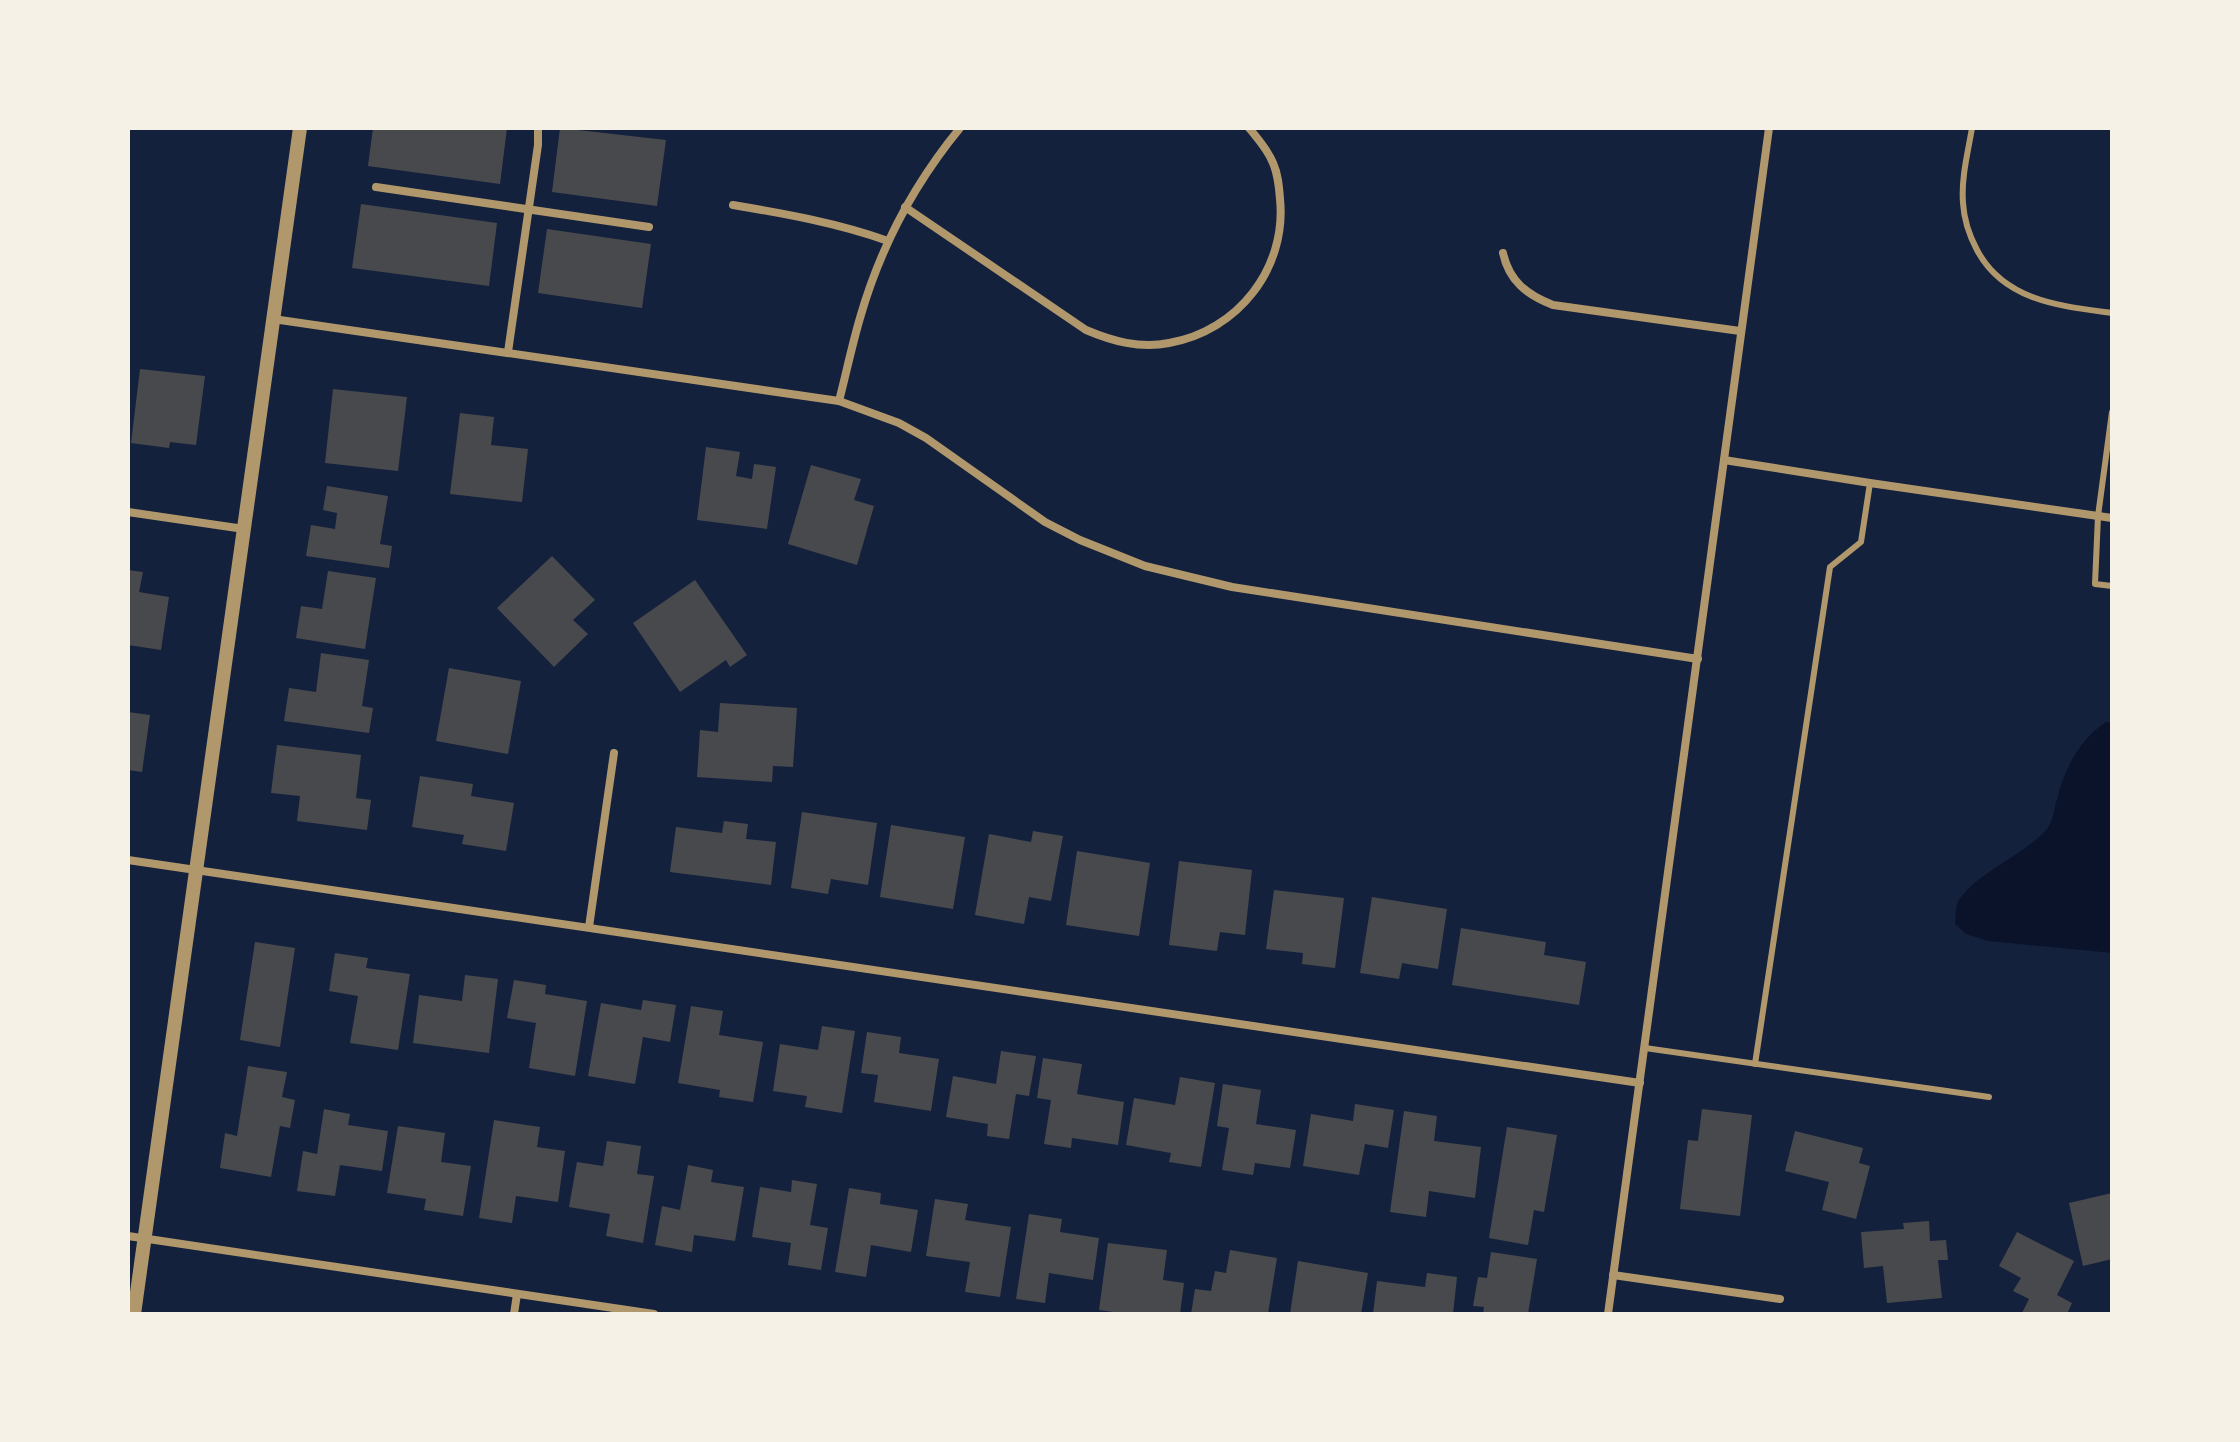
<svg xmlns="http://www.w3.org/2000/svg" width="2240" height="1442" font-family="Barlow,sans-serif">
<rect width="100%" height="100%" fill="#14213d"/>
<path fill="#0b132b" d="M2106 722 2112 723V953L1988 941 1966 934 1955 924C1956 917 1955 906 1959 900 1979 871 2023 856 2047 829 2053 821 2054 809 2057 799 2065 768 2079 740 2106 722Z"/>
<g fill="#48494c">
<polygon points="373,128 507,128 500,184 368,166"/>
<polygon points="560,128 666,140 657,206 552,192"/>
<polygon points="361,204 497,223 489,286 352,268"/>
<polygon points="547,229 651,244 642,308 538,293"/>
<polygon points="140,369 205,376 196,445 170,442 169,448 131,443"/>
<polygon points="333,389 407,397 398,471 325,463"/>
<polygon points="460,413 494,417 491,445 528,449 522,502 450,494"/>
<polygon points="706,447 740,452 736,476 752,479 754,464 776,467 767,529 697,520"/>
<polygon points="811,465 861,479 854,500 874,506 857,565 788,544"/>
<polygon points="327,486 388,496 380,544 392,546 389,568 306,556 311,525 335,529 337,513 323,510"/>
<polygon points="552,556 595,600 573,620 588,634 554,667 497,608"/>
<polygon points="128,570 143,572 139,592 169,597 161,650 128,645"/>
<polygon points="328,571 376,578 365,649 296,638 301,606 322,609"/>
<polygon points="695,580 747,655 730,667 726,660 680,692 633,623"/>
<polygon points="321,653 369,660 362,706 373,708 369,733 284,721 289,688 316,692"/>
<polygon points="449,668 521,681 508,754 436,741"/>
<polygon points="720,703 797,708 793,767 773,766 772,782 697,777 700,730 718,732"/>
<polygon points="128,712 150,715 142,772 128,770"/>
<polygon points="277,745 361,755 356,798 371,800 367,830 297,821 300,796 271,793"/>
<polygon points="420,776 473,784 471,796 514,803 506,851 462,844 464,835 412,827"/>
<polygon points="802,812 877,823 868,885 831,879 828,894 791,888"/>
<polygon points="724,821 748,824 746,839 776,842 771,885 670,872 676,827 722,833"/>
<polygon points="891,825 965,837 953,909 880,897"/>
<polygon points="1033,831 1063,836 1051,901 1029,897 1024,924 975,915 989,834 1031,842"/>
<polygon points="1077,851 1150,863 1139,936 1066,925"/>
<polygon points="1179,861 1252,870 1245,935 1220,932 1217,951 1169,945"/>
<polygon points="1274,890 1344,898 1335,968 1302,964 1303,953 1266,949"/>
<polygon points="1372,897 1447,909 1438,969 1402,963 1399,979 1360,973"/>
<polygon points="1461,928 1546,942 1544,955 1586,962 1579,1005 1452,985"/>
<polygon points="255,942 295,948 280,1047 240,1040"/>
<polygon points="335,953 368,958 366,968 410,974 398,1050 350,1043 358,996 329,991"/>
<polygon points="465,975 498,979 489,1053 413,1043 419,995 462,1001"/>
<polygon points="514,980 546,985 545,994 587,1001 575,1076 529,1068 536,1023 507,1018"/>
<polygon points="643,1000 676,1005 670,1042 643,1037 635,1084 588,1076 601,1003 641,1010"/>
<polygon points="691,1006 723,1011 719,1035 763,1042 753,1102 719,1097 720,1090 678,1083"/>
<polygon points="822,1026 855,1031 842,1113 805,1107 807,1096 773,1091 780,1044 818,1050"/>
<polygon points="867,1032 901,1037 899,1053 939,1059 931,1111 874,1102 878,1075 861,1073"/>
<polygon points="1001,1051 1036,1056 1029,1096 1016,1094 1009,1139 987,1136 988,1124 946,1117 953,1076 996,1084"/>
<polygon points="1043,1058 1082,1064 1077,1094 1124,1102 1118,1145 1072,1138 1071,1148 1044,1144 1051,1100 1037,1098"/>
<polygon points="248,1066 287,1072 282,1097 295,1100 290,1128 280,1126 271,1177 220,1168 225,1133 237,1136"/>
<polygon points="1180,1077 1215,1083 1201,1167 1169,1162 1171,1153 1126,1145 1134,1098 1175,1105"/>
<polygon points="1223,1084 1261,1090 1256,1124 1296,1130 1290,1168 1255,1163 1253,1175 1222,1170 1229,1128 1217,1126"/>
<polygon points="1355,1104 1394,1110 1388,1148 1365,1144 1359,1175 1303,1166 1311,1114 1353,1121"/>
<polygon points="324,1109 350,1114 348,1125 388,1131 382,1171 340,1165 335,1196 297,1191 303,1151 317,1154"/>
<polygon points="1702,1109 1752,1115 1740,1216 1680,1209 1688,1140 1698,1141"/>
<polygon points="1404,1111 1437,1116 1434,1141 1481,1147 1475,1198 1429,1191 1426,1217 1390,1212"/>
<polygon points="494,1120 540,1127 537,1147 565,1151 558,1202 516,1196 512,1223 479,1218"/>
<polygon points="398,1126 445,1133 441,1162 471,1166 463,1216 424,1210 426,1199 387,1193"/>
<polygon points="1507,1127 1557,1135 1544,1212 1534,1210 1528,1245 1489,1238"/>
<polygon points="1795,1131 1863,1148 1859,1163 1870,1166 1856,1219 1822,1210 1829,1182 1785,1171"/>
<polygon points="607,1141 641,1146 637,1174 654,1176 643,1243 606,1236 610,1214 569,1207 577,1162 603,1166"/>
<polygon points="688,1165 713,1170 711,1182 744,1187 735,1241 694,1235 692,1252 655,1245 662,1206 680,1210"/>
<polygon points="792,1180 817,1184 810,1225 828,1228 821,1270 788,1265 791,1243 752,1237 760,1187 791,1192"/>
<polygon points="849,1188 881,1193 880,1204 918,1210 911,1252 871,1245 866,1277 835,1272"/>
<polygon points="2112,1193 2112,1259 2083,1266 2069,1203"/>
<polygon points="935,1199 968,1204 965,1220 1011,1227 1000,1297 965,1292 970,1262 926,1256"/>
<polygon points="1029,1214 1062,1219 1060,1232 1099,1238 1093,1280 1049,1273 1045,1303 1016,1299"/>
<polygon points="1929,1221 1930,1241 1946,1240 1948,1260 1938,1260 1942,1298 1887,1303 1883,1266 1864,1268 1861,1232 1904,1229 1903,1223"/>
<polygon points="2017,1232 2074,1261 2057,1295 2072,1303 2067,1314 2022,1313 2029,1299 2013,1291 2021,1278 1999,1266"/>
<polygon points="1108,1243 1167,1250 1163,1280 1184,1283 1180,1314 1128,1314 1099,1310"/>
<polygon points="1230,1250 1277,1258 1268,1314 1191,1314 1195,1289 1211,1291 1215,1271 1226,1273"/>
<polygon points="1491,1252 1537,1259 1528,1314 1483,1314 1484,1307 1473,1306 1478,1277 1487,1278"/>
<polygon points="1298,1261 1368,1273 1361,1314 1290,1314"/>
<polygon points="1427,1273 1457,1277 1453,1314 1373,1314 1377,1281 1425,1287"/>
</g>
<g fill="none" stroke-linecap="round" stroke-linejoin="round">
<g stroke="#b1986c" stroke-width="6">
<path d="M1972 128C1968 152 1961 178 1963 203 1964 220 1969 235 1977 250 2004 301 2060 306 2112 313"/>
<polyline points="2112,412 2098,516 2095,584 2112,586"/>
<polyline points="1645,1048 1989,1097"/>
<polyline points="1755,1064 1830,567 1861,542 1870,483"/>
</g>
<g stroke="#b1986c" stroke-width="8">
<polyline points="376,187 649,227"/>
<path d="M733 205C786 214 838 223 888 241"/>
<path d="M905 207 1086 330C1112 341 1140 349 1169 343 1238 331 1287 268 1280 199 1279 186 1278 174 1273 163 1268 150 1258 139 1249 128"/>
<path d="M1503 253C1509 281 1527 295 1553 305L1740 331"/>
<polyline points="273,319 839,401 899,423 926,438 1045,522 1080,540 1145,566 1232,587 1698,659"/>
<polyline points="508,352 538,145 538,128"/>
<path d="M839 401C846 374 852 345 860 318 880 248 914 184 960 128"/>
<polyline points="1724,460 1870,483 2112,518"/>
<polyline points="128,512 244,529"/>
<polyline points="128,860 1640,1083"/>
<polyline points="589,927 614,753"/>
<polyline points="128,1236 654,1314"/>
<polyline points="1613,1275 1780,1299"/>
<polyline points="514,1314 517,1294"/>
<polyline points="1608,1314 1769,128"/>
</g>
<polyline stroke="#b1986c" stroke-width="14" points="134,1314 300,128"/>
</g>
<rect width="2240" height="1442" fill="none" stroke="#f6f1e7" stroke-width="260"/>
</svg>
